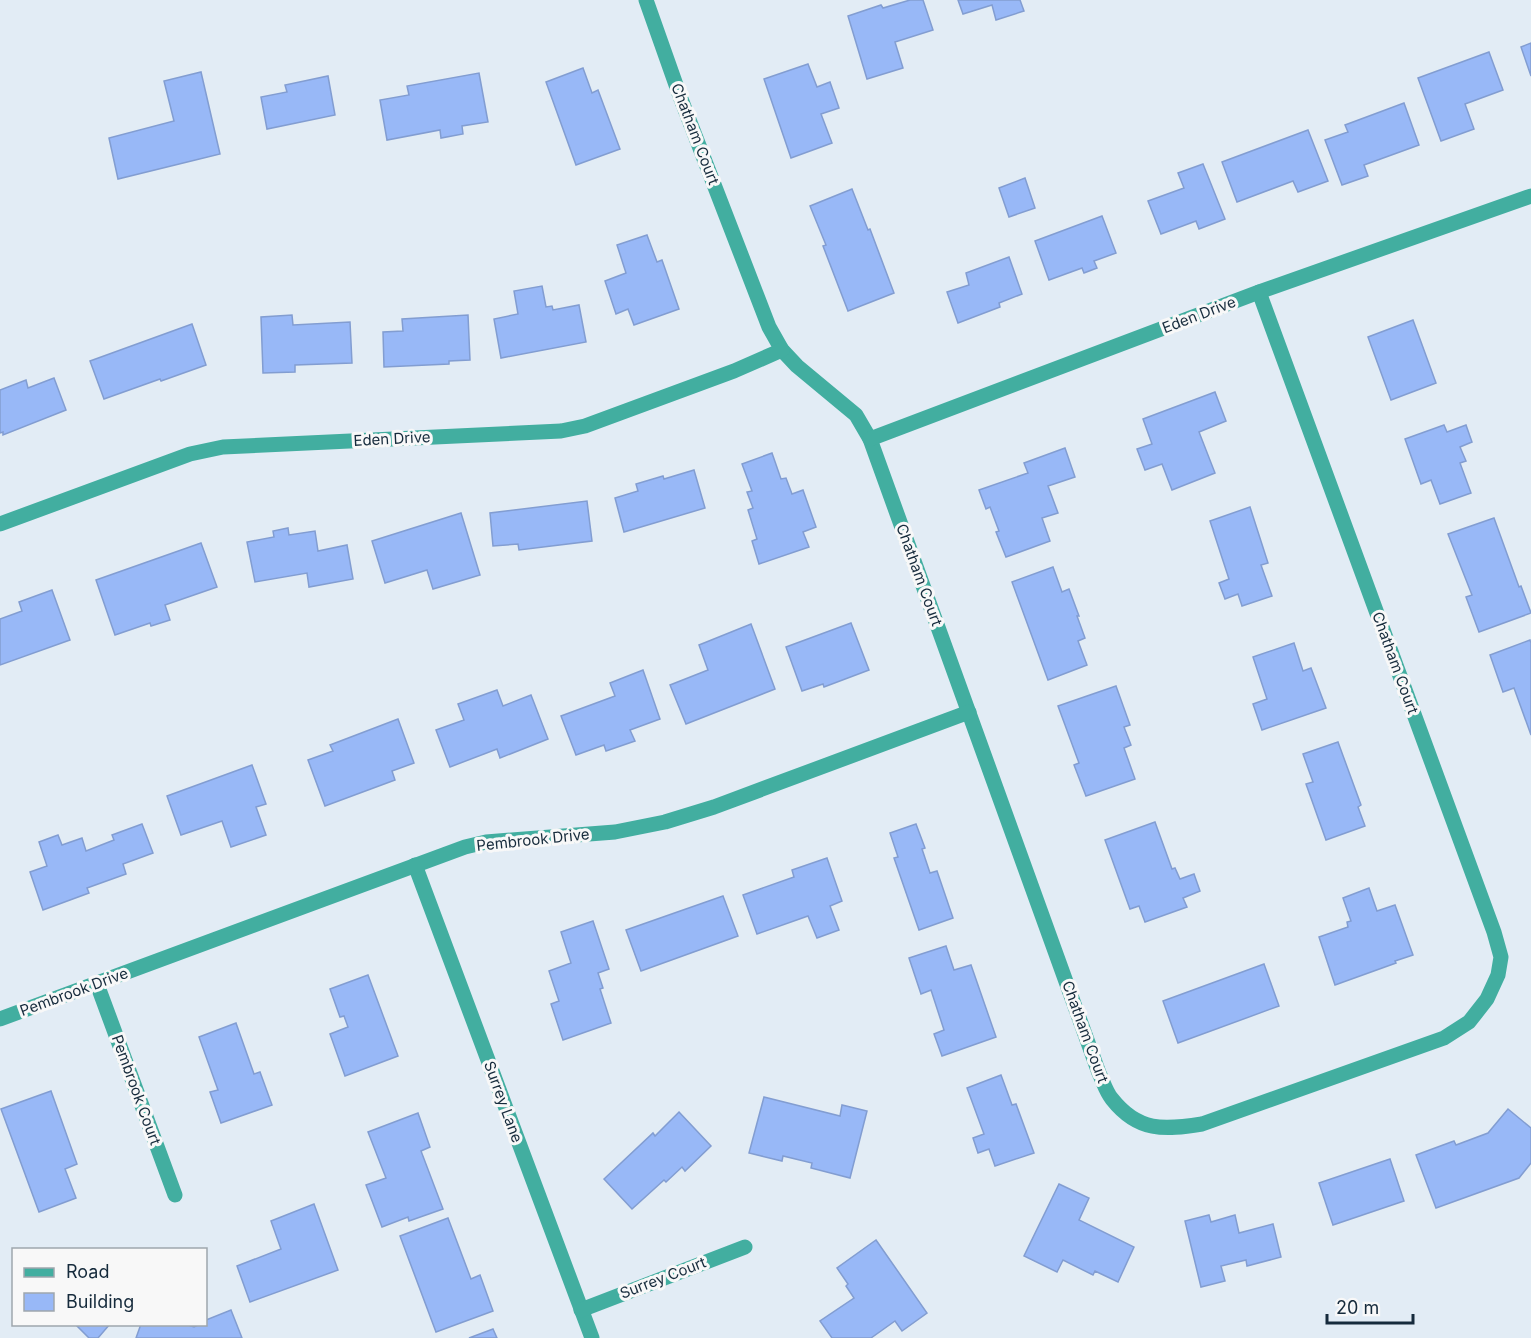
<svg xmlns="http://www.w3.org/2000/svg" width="1531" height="1338" font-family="Inter,sans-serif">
<rect width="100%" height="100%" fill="#e2ecf5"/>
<g fill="#98b8f7" stroke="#829dd1" stroke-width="1.5">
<polygon points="910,0 923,0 933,30 895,42 903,68 867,79 848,16 881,5 883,8"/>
<polygon points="958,0 1020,0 1024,11 996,20 992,5 963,14"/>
<polygon points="1531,43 1531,76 1521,47"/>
<polygon points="1489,52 1503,90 1465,104 1474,129 1441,141 1418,78"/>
<polygon points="808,64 817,87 830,82 839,108 821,114 832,143 791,158 764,79"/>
<polygon points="583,68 592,93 598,90 620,149 576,165 546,82"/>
<polygon points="201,72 220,154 118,179 109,138 174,121 164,81"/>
<polygon points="479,73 488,122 462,126 463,134 441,138 440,130 387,140 380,100 409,95 407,86"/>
<polygon points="328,76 335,115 267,129 261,97 287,92 285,85"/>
<polygon points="1404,103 1419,145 1364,165 1368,176 1342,185 1325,140 1348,132 1345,125"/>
<polygon points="1308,130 1328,181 1298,192 1293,181 1237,202 1222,162"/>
<polygon points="1203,164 1225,219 1199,229 1196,221 1161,234 1148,201 1184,188 1178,173"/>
<polygon points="1025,178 1035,208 1009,217 999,188"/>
<polygon points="852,189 868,230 870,229 894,293 848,311 823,246 826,245 810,206"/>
<polygon points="1102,216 1116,253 1094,261 1097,268 1084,273 1082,268 1049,280 1035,241"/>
<polygon points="647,235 657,262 662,260 679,309 634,325 628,309 616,314 605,281 626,273 617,245"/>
<polygon points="1009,257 1022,294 999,303 1000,307 958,323 947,292 969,285 966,273"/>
<polygon points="542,286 546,307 552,306 553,310 579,305 586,342 501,358 494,319 518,314 514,291"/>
<polygon points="292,315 293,325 350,322 352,363 295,365 295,372 263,373 261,317"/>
<polygon points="468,315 470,360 449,361 449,364 384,367 383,332 403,331 402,319"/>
<polygon points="1413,320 1436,383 1391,400 1368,337"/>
<polygon points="192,324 206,365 161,381 160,379 104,399 90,361"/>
<polygon points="54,378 66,410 3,435 3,432 0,433 0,390 26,380 28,388"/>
<polygon points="1215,392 1226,421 1199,432 1215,473 1172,490 1162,464 1145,470 1137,449 1152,444 1143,419"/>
<polygon points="1444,425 1447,432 1466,425 1472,442 1460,447 1466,461 1460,463 1471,493 1440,504 1431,480 1421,484 1405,439"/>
<polygon points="1065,448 1075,477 1048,486 1058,513 1042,518 1050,541 1006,557 996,532 999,531 990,507 986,509 979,490 1028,473 1024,463"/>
<polygon points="772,453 781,479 786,478 792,494 803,490 816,527 803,532 809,547 759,564 752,541 757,539 748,510 753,508 747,492 752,491 742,464"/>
<polygon points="694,470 705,508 624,532 615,498 638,491 636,484 663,476 664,479"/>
<polygon points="587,501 592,541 519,550 518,544 493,546 490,513"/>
<polygon points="1250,507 1268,563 1261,565 1272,596 1242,606 1238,594 1225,599 1219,583 1229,579 1210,521"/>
<polygon points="461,513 480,575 433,589 427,570 385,583 372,541"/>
<polygon points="1494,518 1519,587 1521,586 1531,613 1479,632 1466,597 1472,595 1448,534"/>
<polygon points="288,528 289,535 315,531 318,551 347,545 353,579 309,587 307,573 255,582 247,542 274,537 273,531"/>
<polygon points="201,543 217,587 165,605 170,620 151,626 150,623 115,635 96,580"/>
<polygon points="1053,567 1062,592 1069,589 1079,616 1077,616 1085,638 1078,641 1087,665 1048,680 1012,582"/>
<polygon points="52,590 70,640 0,665 0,619 22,611 19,602"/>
<polygon points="851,623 869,670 824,687 823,684 802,691 786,647"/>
<polygon points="751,624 775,689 686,724 670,685 708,670 699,645"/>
<polygon points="1530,640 1531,643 1531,735 1514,688 1503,692 1490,655"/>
<polygon points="1294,643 1303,671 1311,668 1326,708 1262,730 1253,704 1267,699 1253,657"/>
<polygon points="643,670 660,719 630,730 635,741 606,751 604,745 576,755 561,716 615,696 610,683"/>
<polygon points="1116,686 1130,725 1124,727 1131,745 1124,748 1135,779 1086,796 1074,765 1079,763 1058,706"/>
<polygon points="497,690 503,706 531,695 548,739 500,758 497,749 450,767 436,730 464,720 458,704"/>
<polygon points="398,719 414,763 392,771 395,780 325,806 308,760 333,751 330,745"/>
<polygon points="1338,742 1361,805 1358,807 1365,826 1326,840 1306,784 1313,782 1303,754"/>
<polygon points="252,765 266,804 256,807 266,835 231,847 222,821 181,835 167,796"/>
<polygon points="1155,822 1172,869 1175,868 1180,879 1194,874 1200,891 1183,898 1187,907 1145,922 1139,906 1130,909 1105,840"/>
<polygon points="142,824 153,853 123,864 126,874 87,888 89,893 43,910 30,872 47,866 39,842 58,835 62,845 82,838 86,851 114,840 112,835"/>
<polygon points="916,824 925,848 922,849 930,873 937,871 953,918 919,930 894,858 898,857 890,833"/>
<polygon points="827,858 842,901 830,906 839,930 817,938 808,916 757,934 743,895 794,877 792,870"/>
<polygon points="1369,888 1377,911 1395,905 1413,955 1395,961 1396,963 1335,985 1319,937 1348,927 1347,922 1351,921 1343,898"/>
<polygon points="723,896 738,936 641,971 626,930"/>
<polygon points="593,921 609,969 598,973 603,988 600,989 611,1023 563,1040 551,1004 559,1001 549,971 571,963 561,932"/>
<polygon points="946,946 954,970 971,965 996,1037 942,1056 934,1034 944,1030 931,990 921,994 909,958"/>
<polygon points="1264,964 1279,1006 1178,1043 1163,1001"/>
<polygon points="368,975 398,1056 345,1076 330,1034 348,1027 344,1016 340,1017 330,989"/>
<polygon points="236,1023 254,1074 260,1072 272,1105 221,1123 210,1092 218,1090 199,1037"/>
<polygon points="1001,1075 1012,1105 1016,1104 1034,1153 995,1166 989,1149 978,1153 973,1138 984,1134 967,1088"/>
<polygon points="51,1091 77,1164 65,1169 76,1198 39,1212 1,1109"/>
<polygon points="764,1097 840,1116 842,1105 867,1111 850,1178 811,1168 812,1163 783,1156 782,1161 749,1153"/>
<polygon points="1508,1109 1531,1128 1531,1163 1519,1178 1436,1208 1416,1155 1454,1141 1456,1145 1488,1133"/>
<polygon points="679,1112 711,1146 685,1171 682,1167 666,1182 664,1180 632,1209 604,1179 653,1133 655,1136"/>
<polygon points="418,1113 430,1147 421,1151 443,1209 409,1221 408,1217 382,1227 366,1185 386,1178 368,1132"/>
<polygon points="1390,1159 1404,1201 1333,1225 1319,1183"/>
<polygon points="1059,1184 1089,1198 1079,1220 1134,1247 1118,1282 1095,1271 1093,1275 1063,1260 1057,1272 1024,1256"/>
<polygon points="314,1204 338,1270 250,1302 237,1266 281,1249 271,1221"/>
<polygon points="1209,1215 1211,1222 1235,1215 1239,1233 1273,1224 1281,1257 1247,1266 1246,1260 1221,1266 1225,1281 1201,1287 1185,1221"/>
<polygon points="448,1218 471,1279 480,1275 493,1311 436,1332 400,1236"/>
<polygon points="876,1240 927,1313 902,1331 895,1321 871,1338 832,1338 820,1321 854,1298 846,1286 848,1284 837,1268"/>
<polygon points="231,1310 242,1338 136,1338 141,1324 185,1324 194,1327 200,1324 206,1324 206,1320"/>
<polygon points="75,1324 110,1324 98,1338 89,1338"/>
<polygon points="493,1329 497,1338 469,1338"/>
</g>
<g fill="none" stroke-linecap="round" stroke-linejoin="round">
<g stroke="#42aea0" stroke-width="15">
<path d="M646 0 681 99 769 327 782 350 797 366 856 415 870 439 1099 1073C1103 1081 1106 1092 1112 1099 1138 1132 1164 1130 1202 1124L1444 1038 1469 1022 1487 999 1498 975 1501 957 1494 932 1259 292"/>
<polyline points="870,439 1259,292 1531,196"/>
<polyline points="0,524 190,454 223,447 561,431 585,426 734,371 782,350"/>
<polyline points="415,865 592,1338"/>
<polyline points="97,984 175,1195"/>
<polyline points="0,1019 465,847 486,842 615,832 665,822 714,807 969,712"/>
<polyline points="581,1310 745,1247"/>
</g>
</g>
<g text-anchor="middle" stroke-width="6" stroke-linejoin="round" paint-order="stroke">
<g font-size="15" fill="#162b3c" stroke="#f8f8f8">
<text transform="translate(695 134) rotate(69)" y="5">Chatham Court</text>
<text transform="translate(1199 315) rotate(-21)" y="5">Eden Drive</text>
<text transform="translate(392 439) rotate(-3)" y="5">Eden Drive</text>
<text transform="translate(919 575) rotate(70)" y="5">Chatham Court</text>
<text transform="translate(1395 663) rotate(70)" y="5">Chatham Court</text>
<text transform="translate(533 840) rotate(-6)" y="5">Pembrook Drive</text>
<text transform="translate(74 992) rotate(-20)" y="5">Pembrook Drive</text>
<text transform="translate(1085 1032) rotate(70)" y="5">Chatham Court</text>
<text transform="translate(136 1090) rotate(70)" y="5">Pembrook Court</text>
<text transform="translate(503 1102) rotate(70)" y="5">Surrey Lane</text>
<text transform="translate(663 1278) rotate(-21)" y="5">Surrey Court</text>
</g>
</g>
<rect x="12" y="1248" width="195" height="78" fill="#f8f8f8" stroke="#9ea6ad" stroke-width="1.5"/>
<rect x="24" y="1268" width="30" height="9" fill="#42aea0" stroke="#9ea6ad" stroke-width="1.5"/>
<text x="66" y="1278" font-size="18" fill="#162b3c">Road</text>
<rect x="24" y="1293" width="30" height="18" fill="#98b8f7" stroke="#9ea6ad" stroke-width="1.5"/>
<text x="66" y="1308" font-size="18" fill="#162b3c">Building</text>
<path d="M1327 1314v9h86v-9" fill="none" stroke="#162b3c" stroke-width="3"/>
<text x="1336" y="1314" font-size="18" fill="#162b3c" stroke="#f8f8f8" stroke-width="4.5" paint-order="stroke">20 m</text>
</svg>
